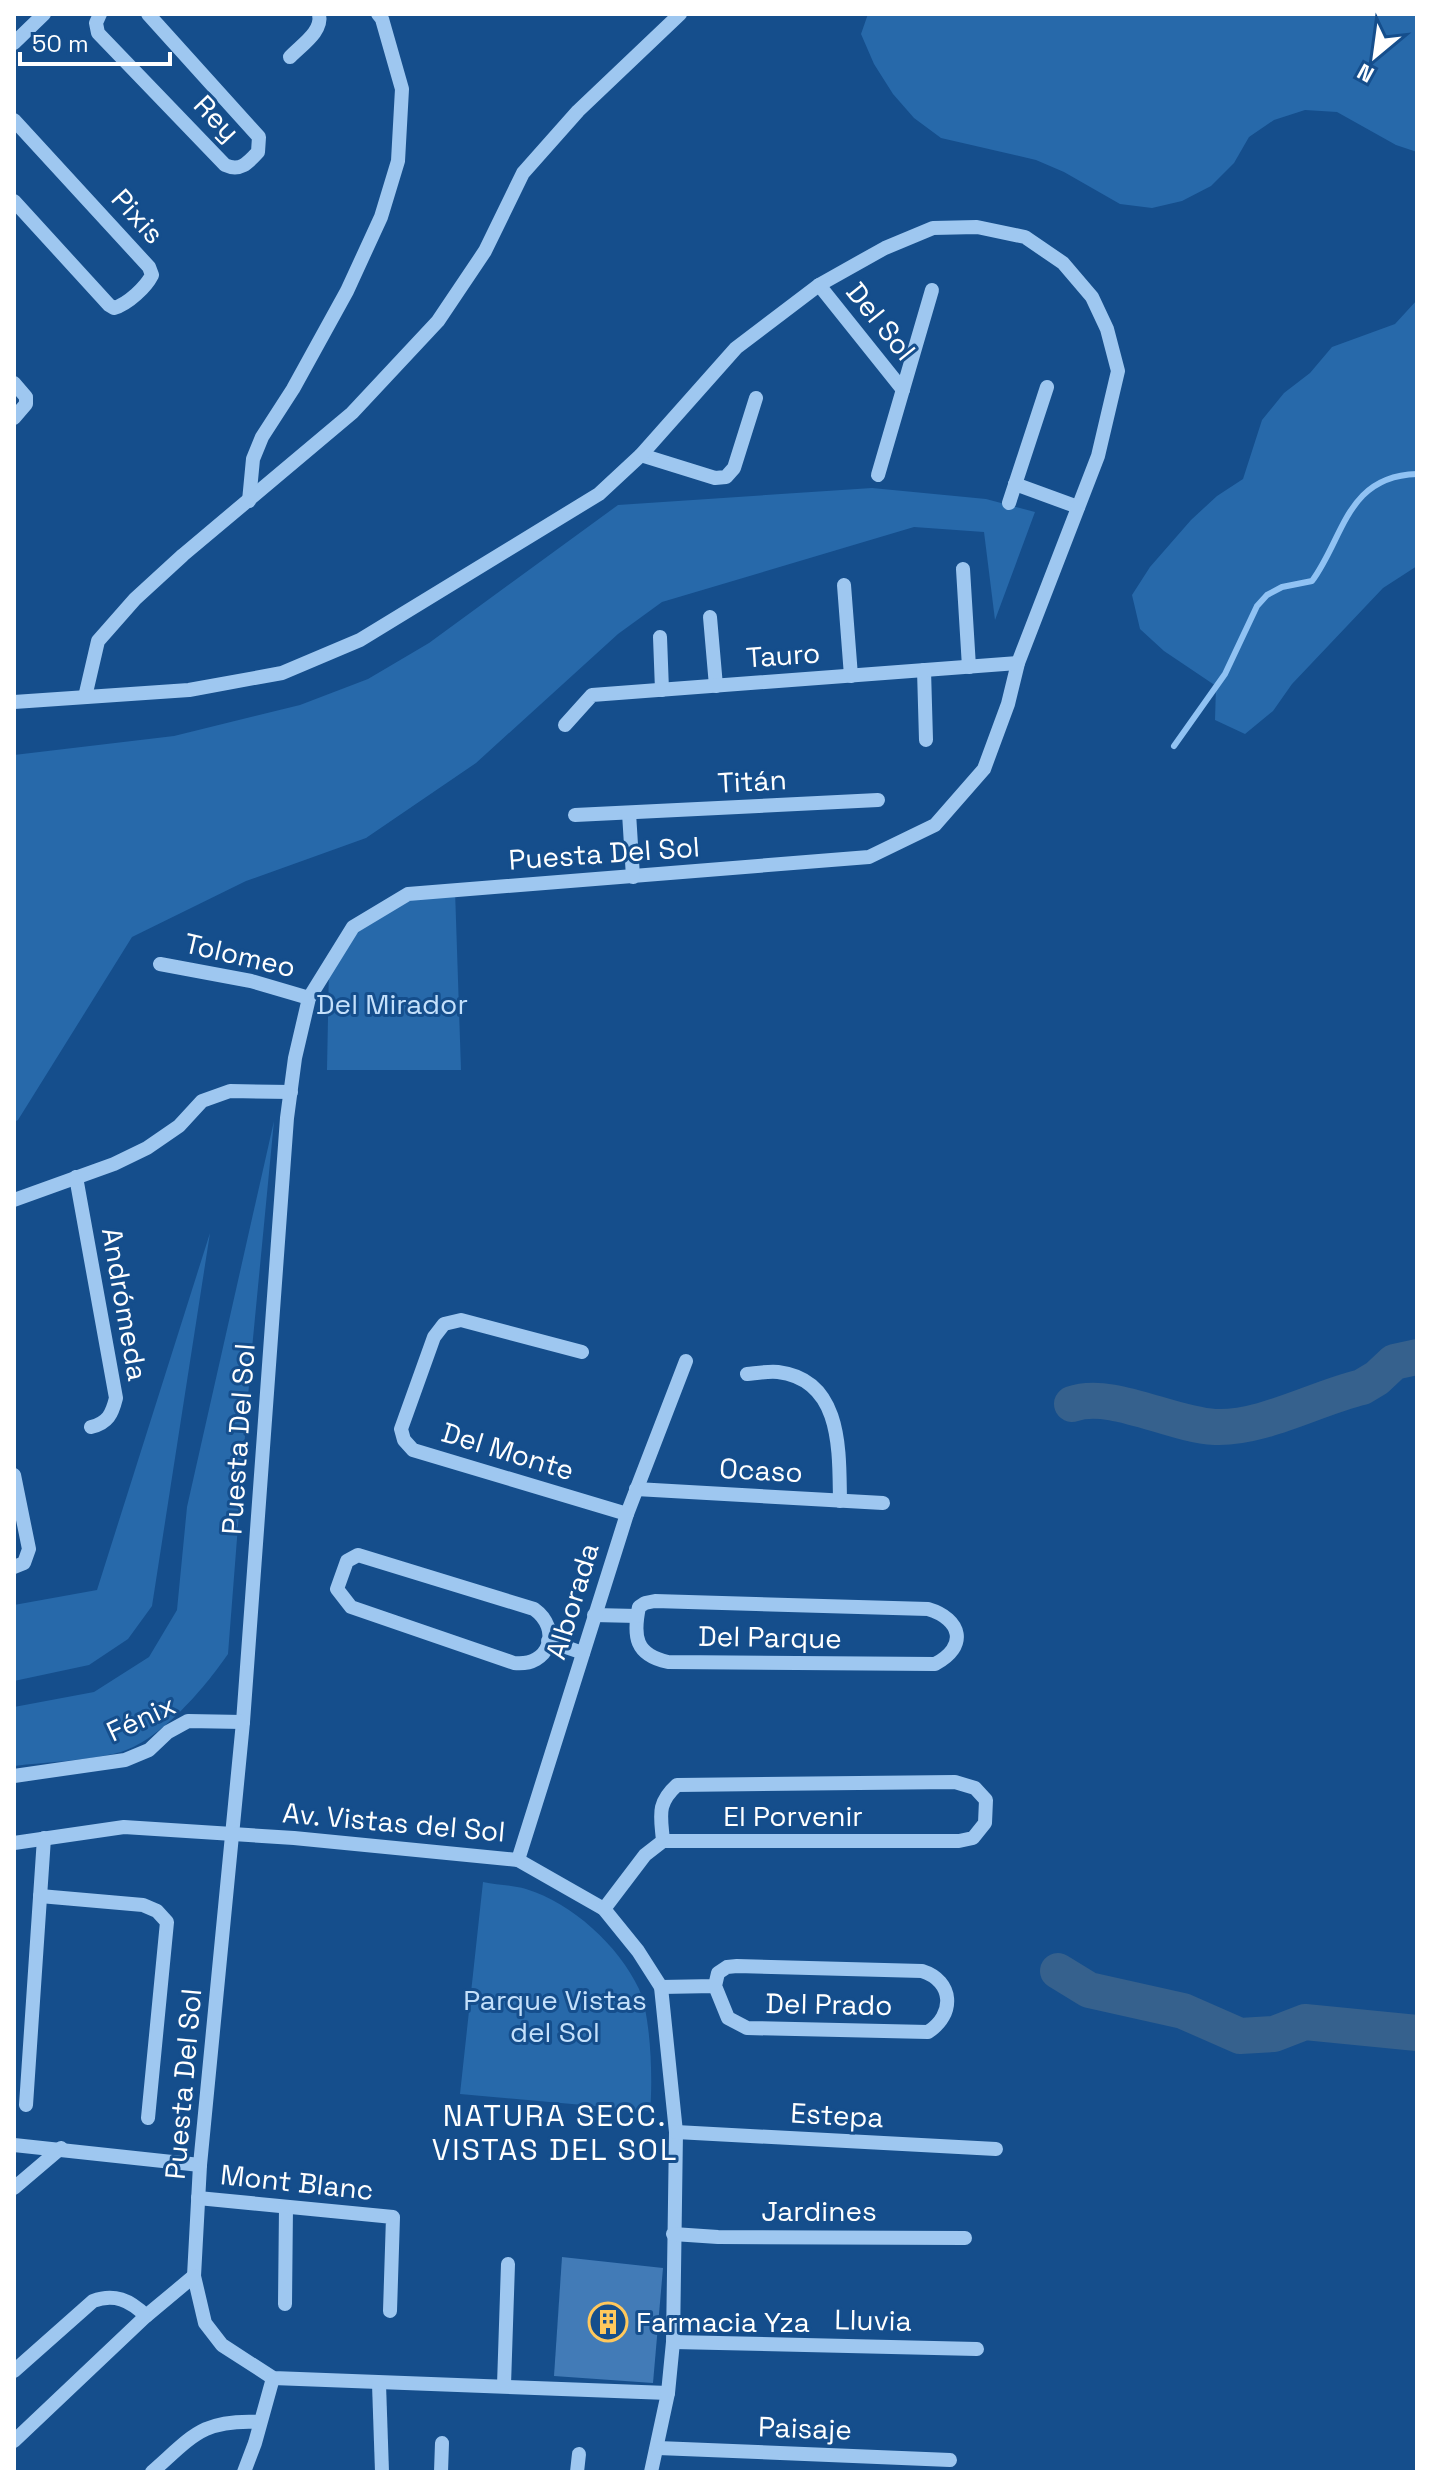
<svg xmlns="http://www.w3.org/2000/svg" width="1431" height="2486" font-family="'Space Grotesk',sans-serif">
<rect width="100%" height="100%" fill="#154e8c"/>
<g fill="#2769aa">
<polygon points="868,14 1417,14 1417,152 1396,145 1337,112 1305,110 1274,120 1249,137 1234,163 1211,186 1182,201 1152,208 1120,204 1064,172 1036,160 941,138 914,118 893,94 874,64 861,34"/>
<polygon points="1417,300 1417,566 1383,588 1292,684 1273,711 1245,734 1215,720 1216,686 1164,651 1140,629 1132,595 1150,567 1191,520 1217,496 1243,479 1262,420 1284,393 1310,373 1332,347 1395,324"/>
<polygon points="872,488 986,499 1035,512 995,620 984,532 914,527 662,602 618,634 476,763 366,838 246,881 132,937 18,1120 14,1122 14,755 174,736 300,705 368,679 429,643 618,505"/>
<polygon points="455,890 461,1070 327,1070 329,966 353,927 408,894"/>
<path d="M274 1121 251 1359 228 1654C204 1689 156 1746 113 1754 81 1761 47 1762 14 1766V1707L94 1692 149 1657 177 1610 187 1507Z"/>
<polygon points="210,1233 152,1606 128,1639 89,1665 14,1681 14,1605 97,1590"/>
<path d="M483 1882C497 1885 512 1885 526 1889 572 1903 619 1946 639 1989 651 2015 653 2082 650 2111L460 2094Z"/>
</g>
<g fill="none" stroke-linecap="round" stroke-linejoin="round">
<path stroke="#90c2f3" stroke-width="6" d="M1174 746 1225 674 1257 606 1267 595 1282 587 1312 581C1344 538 1346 476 1417 474"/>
<g stroke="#36618d" stroke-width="36">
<path d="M1072 1404C1111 1390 1171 1425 1215 1427 1262 1429 1316 1398 1362 1387L1377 1378 1394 1362 1417 1357"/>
<polyline points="1058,1971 1089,1990 1183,2011 1240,2036 1274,2034 1305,2022 1417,2033"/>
</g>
</g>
<polygon fill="#427bb7" points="562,2257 663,2268 653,2383 554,2376"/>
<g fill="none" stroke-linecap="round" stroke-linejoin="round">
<g stroke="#9ec7f0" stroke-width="14">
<path d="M100 14 96 23 98 33 225 165C240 172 248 163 258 152L259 137 148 14"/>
<polyline points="14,43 44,14"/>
<path d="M290 57C301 45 323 32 319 14"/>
<path d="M14 120 149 267 152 275C146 287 128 304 114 308L109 305 14 201"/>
<polyline points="819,285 903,390"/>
<polyline points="14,383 26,397 26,404 14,418"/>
<polyline points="641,455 715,478 726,477 734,468 756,398"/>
<polyline points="878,475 932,290"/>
<polyline points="1015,484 1078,507"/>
<polyline points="249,501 253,459 262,437 293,389 347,291 381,217 398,161 402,89 382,19 378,14"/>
<polyline points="1009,503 1047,387"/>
<polyline points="963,569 969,667"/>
<polyline points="844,585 851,676"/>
<polyline points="710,617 716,686"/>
<polyline points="660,637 662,690"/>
<polyline points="924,670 926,740"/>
<polyline points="85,697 98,641 135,599 183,555 352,413 438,321 485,251 523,173 578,111 680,14"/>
<polyline points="14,702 189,690 282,673 360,640 599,494 641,455 736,348 819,285 885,248 933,228 977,227 1025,237 1063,263 1092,297 1107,329 1118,371 1098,456 1018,663 1008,704 984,769 935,825 869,857 408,894 353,927 309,998 295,1058 287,1118 243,1722 200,2165 194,2276 205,2323 222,2345 273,2378 668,2393"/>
<polyline points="565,725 592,695 1018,663"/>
<polyline points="629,813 633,877"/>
<polyline points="575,815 878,800"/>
<polyline points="160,964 251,981 309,998"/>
<path d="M76 1177 116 1398C112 1414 108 1423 91 1427"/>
<polyline points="14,1200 114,1164 147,1148 179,1126 202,1101 230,1091 291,1092"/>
<polyline points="582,1352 461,1320 444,1324 434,1337 401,1429 404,1440 413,1450 627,1514"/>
<path d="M747 1374C757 1373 768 1371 778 1372 843 1380 839 1452 840 1501"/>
<polyline points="14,1475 29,1549 24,1563 14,1567"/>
<polyline points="636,1489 883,1503"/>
<path d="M358 1555 534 1609C562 1629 550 1667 514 1663L351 1607 337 1589 347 1561Z"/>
<path d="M655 1601 928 1609C962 1619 968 1647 935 1664L668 1662C635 1655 633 1636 639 1607L645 1603Z"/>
<polyline points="594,1615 637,1616"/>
<polyline points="548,1641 583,1653"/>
<polyline points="14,1776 125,1760 149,1750 168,1732 188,1721 243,1722"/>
<polyline points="14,1843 124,1827 294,1838 518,1860 604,1909 638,1951 661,1987 676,2132 673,2342 668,2393 651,2472"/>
<polyline points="518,1860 627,1514 686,1361"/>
<polyline points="40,1896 143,1905 157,1911 167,1922 148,2118"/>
<path d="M604 1909 645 1855 663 1841H959L973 1838 985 1823 986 1800 975 1788 955 1782 677 1785C656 1804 661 1816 663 1841"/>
<path d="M661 1987 715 1986 728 2018 747 2028 928 2032C955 2015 954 1981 922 1971L737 1966 727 1967 718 1973 715 1986"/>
<polyline points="26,2105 44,1838"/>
<polyline points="676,2132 996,2149"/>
<polyline points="14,2145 200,2165"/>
<polyline points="14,2188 61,2148"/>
<polyline points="198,2198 393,2217 390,2311"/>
<polyline points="673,2234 718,2237 965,2238"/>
<polyline points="285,2304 286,2207"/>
<polyline points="673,2342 977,2349"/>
<path d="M14 2371 93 2301C114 2293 130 2300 146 2316"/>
<polyline points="379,2384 382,2472"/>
<polyline points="504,2385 508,2264"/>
<polyline points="14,2441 146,2316 194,2276"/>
<polyline points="658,2448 950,2460"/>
<path d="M152 2472C193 2436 202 2419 260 2422"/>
<polyline points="244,2472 255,2443 273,2378"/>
<polyline points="441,2472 442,2443"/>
<polyline points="577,2472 579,2454"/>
</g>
</g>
<defs>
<symbol id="building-ring" viewBox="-11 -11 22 22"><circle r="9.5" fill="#154e8c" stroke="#ffc85c" stroke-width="1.5"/><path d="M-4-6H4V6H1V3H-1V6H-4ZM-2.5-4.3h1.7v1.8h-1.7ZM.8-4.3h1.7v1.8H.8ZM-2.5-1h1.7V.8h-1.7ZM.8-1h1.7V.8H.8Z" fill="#ffc85c"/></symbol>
</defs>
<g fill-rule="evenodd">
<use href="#building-ring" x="586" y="2300" width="44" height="44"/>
</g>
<g text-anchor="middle" stroke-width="6" stroke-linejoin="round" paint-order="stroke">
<g font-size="28" fill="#fff" stroke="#154e8c">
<text transform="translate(217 118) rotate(46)" y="10">Rey</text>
<text transform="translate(138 216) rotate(48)" y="10">Pixis</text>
<text transform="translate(881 321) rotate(51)" y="10">Del Sol</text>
<text transform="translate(783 655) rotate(-4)" y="10">Tauro</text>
<text transform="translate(752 781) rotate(-3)" y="10">Titán</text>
<text transform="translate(604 853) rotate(-4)" y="10">Puesta Del Sol</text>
<text transform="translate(240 955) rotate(13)" y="10">Tolomeo</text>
<text transform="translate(125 1304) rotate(80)" y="10">Andrómeda</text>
<text transform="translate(238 1439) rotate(-86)" y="10">Puesta Del Sol</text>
<text transform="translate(508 1451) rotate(17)" y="10">Del Monte</text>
<text transform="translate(761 1470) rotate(3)" y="10">Ocaso</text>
<text transform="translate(572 1601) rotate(-73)" y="10">Alborada</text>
<text transform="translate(770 1637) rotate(1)" y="10">Del Parque</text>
<text transform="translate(141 1718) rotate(-25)" y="10">Fénix</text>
<text x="793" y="1826">El Porvenir</text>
<text transform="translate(394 1822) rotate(5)" y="10">Av. Vistas del Sol</text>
<text transform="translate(829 2004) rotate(1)" y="10">Del Prado</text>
<text transform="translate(183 2084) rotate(-85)" y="10">Puesta Del Sol</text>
<text transform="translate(837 2115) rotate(3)" y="10">Estepa</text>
<text transform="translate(297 2182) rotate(6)" y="10">Mont Blanc</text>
<text x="819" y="2221">Jardines</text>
<text transform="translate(873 2320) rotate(1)" y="10">Lluvia</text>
<text transform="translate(805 2428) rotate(2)" y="10">Paisaje</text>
</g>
<g font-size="28" fill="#c4e0fb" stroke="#154e8c">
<text x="392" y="1014">Del Mirador</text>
<text x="555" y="2010">Parque Vistas<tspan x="555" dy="32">del Sol</tspan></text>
</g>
<g font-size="28" fill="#fff" stroke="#154e8c" text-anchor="start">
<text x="636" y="2332">Farmacia Yza</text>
</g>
<g font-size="30" letter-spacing="2" fill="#fff" stroke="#154e8c">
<text x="555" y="2126">NATURA SECC.<tspan x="555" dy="34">VISTAS DEL SOL</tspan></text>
</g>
</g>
<rect width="1431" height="2486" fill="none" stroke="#ffffff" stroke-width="32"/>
<g transform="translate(1375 56) rotate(209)" stroke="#154e8c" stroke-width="6" paint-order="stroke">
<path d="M0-6L14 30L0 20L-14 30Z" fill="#ffffff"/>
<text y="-12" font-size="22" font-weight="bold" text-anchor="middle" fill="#ffffff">N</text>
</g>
<path d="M20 52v12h150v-12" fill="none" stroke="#ffffff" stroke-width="4"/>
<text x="32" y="52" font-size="24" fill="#ffffff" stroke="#154e8c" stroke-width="6" paint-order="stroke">50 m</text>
</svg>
